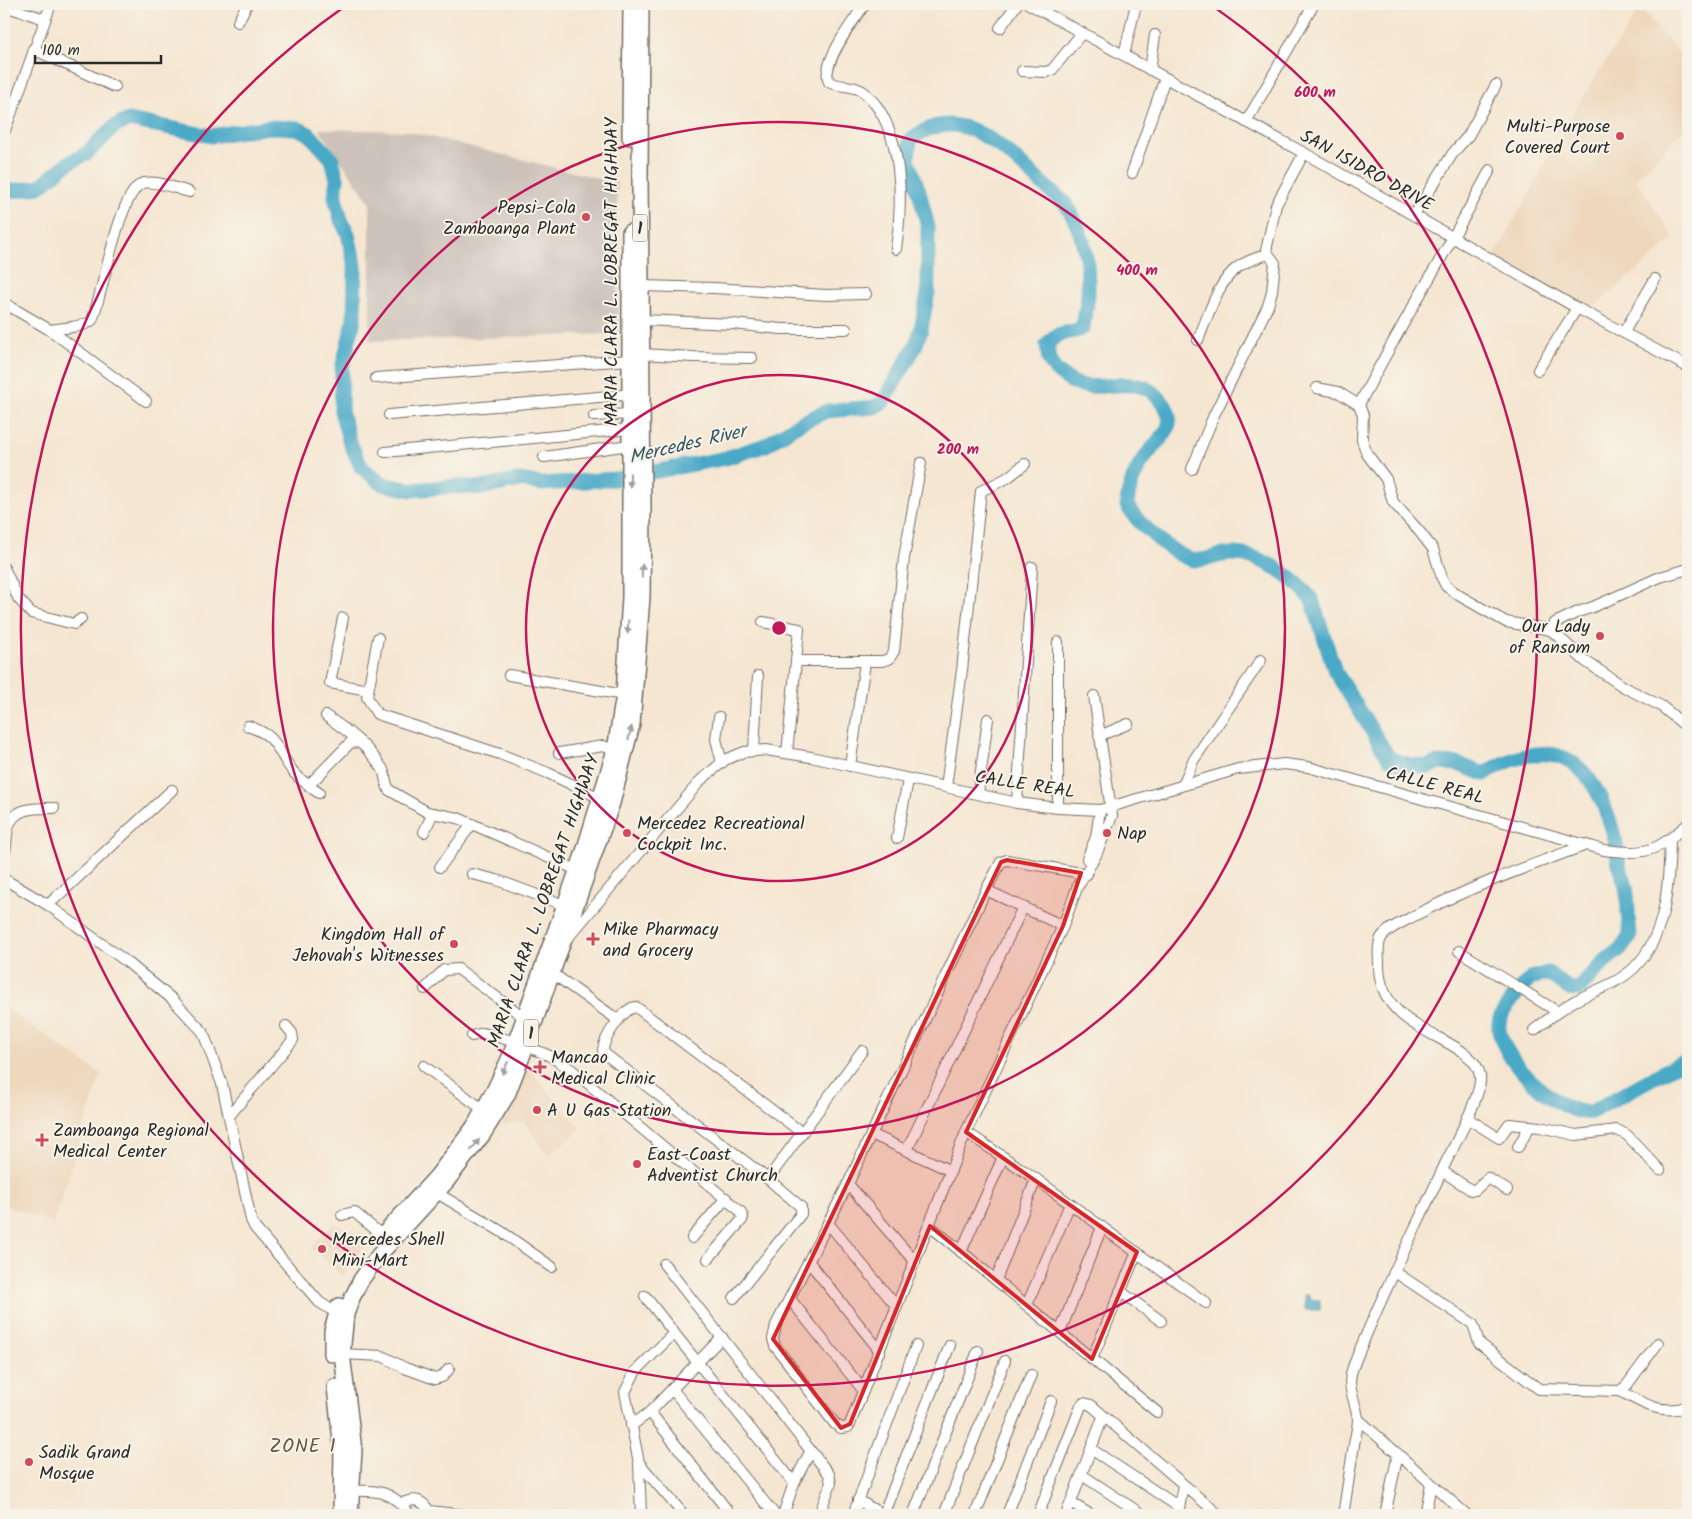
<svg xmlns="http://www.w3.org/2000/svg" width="1692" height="1519" font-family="Kalam,sans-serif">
<rect width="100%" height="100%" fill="#f7f3e8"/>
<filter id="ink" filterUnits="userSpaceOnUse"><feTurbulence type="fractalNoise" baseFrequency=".02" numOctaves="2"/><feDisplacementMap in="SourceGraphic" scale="10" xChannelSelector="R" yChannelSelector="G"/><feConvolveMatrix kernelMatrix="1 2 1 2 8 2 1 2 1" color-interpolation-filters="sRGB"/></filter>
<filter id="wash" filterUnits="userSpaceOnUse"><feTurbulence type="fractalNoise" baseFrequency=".0096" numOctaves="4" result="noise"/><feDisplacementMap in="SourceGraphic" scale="20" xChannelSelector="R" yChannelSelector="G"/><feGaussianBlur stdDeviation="1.12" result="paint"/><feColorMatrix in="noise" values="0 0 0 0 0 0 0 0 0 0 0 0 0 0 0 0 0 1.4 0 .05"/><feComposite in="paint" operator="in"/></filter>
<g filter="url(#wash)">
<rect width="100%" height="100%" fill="#f5e6d1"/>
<g fill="#eed7bb">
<polygon points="1640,8 1688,63 1688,126 1636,179 1674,239 1589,311 1494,257 1577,106"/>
<polygon points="4,1007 101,1074 53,1224 4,1205"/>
<polygon points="527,1067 581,1130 548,1155 524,1122 502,1125"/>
<polygon points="335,1223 358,1235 370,1237 342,1276 311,1247"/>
</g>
<polygon fill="#ccc2b9" points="319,129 407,131 617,183 618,334 370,341 370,203"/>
<polygon fill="#48a9c7" stroke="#3a6a79" points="1304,1295 1309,1295 1309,1300 1320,1300 1320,1310 1305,1310"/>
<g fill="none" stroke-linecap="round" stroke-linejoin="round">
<g stroke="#48a9c7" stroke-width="15">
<path d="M4 192 39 187 67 164 87 153 115 126 129 120 211 136 268 127 297 128 309 134 332 159 337 179 335 197 341 220 348 234 355 266 354 320 342 368 341 411 349 440 361 467 382 484 411 490 459 486 481 488 521 480 541 484 616 479 726 458 766 445 800 423 827 411 874 407 883 402 915 347 921 330 928 292V227L919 191 908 160 910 140C969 92 1021 171 1064 202 1083 228 1089 261 1088 293 1088 304 1084 316 1083 328 1068 336 1059 328 1047 345 1048 350 1048 356 1049 360 1054 372 1073 385 1085 386 1112 389 1139 375 1160 399 1182 425 1161 436 1146 456 1135 471 1128 487 1127 505 1136 522 1175 557 1194 560 1207 561 1219 554 1231 554 1260 553 1296 578 1312 600L1335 671 1389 758 1401 763 1427 767 1437 763 1458 764 1484 774C1559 728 1595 764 1615 839 1617 847 1617 856 1619 865 1621 873 1625 880 1626 887 1629 902 1627 917 1630 933 1626 948 1615 952 1604 962 1595 971 1587 980 1579 989L1568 988 1548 973 1531 978 1523 986"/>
<path d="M1516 995C1509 1004 1497 1016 1499 1029 1502 1060 1559 1116 1591 1112L1678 1064 1688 1061"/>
</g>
</g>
</g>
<g filter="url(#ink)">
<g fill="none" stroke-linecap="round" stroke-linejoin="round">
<defs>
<g id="minor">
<path d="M865 4C854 20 820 64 829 82 840 88 855 84 865 93 904 128 903 201 896 249"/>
<polyline points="1029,4 1304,153 1577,308 1688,367"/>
<polyline points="4,6 45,19"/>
<polyline points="238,22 247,4"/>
<polyline points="1000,28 1017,4"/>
<polyline points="33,49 115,87"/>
<polyline points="1124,55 1136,4"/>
<polyline points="1150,70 1155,35"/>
<polyline points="1022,71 1046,72 1052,70 1082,33"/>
<polyline points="1246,122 1314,4"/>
<polyline points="4,133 51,4"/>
<polyline points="1132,173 1165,78"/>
<polyline points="1414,215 1453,153 1468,136 1496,85"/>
<polyline points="642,286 714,288 826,295 866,294"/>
<polyline points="4,303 50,330 146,401"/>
<polyline points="642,320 733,324 781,329 846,329"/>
<path d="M50 330C60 328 87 327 92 320 103 295 119 188 144 183 157 180 177 189 189 192"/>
<polyline points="1624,332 1655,279"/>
<path d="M1198 340C1208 317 1217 282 1238 267 1246 261 1257 258 1267 254"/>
<polyline points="642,354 693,357 752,358"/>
<polyline points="1538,370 1577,308"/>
<polyline points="376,378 630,360"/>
<polyline points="1317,388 1338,392 1359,405 1363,415 1362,440 1367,454 1386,479 1393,502 1419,531 1433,549 1442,578 1446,586 1460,596 1506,622 1551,630"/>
<path d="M1359 405C1400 325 1448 250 1490 170"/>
<polyline points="389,415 634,394"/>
<polyline points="594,416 630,414"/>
<polyline points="385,452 630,429"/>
<polyline points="544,457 630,445"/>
<polyline points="1192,469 1214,415 1268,306 1272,291 1275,263 1266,251 1276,205 1304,153"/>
<polyline points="4,568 18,598 31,613 74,624 81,619"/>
<polyline points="1688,569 1660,577 1593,607 1578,612 1555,623 1551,630 1585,661 1624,687 1661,706 1688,728"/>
<polyline points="343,618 330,683 368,690"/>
<polyline points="763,622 799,629 796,661"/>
<polyline points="378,638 367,697 377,714 500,754 548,773 602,799"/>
<polyline points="1058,642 1058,808"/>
<polyline points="509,675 624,695"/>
<path d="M326 716C347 730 368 746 382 768 386 775 385 783 389 790L427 812 458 818 577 870"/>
<polyline points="719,717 716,739 722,763"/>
<path d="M248 726C279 737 274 746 291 769 298 779 309 786 319 793"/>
<polyline points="1099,736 1128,724"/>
<polyline points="754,750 758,676"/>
<polyline points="559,753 603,746 615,750"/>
<polyline points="787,753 796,661 882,661 889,659 894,651 904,558 921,463"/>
<polyline points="850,766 865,662"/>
<polyline points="309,785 350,743 360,742"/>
<polyline points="1183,785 1193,761 1261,660"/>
<polyline points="946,787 962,670 981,491 1007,478 1025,464"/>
<polyline points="978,793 988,719"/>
<polyline points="1017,803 1032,567"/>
<polyline points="424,832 433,813"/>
<polyline points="897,838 908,780"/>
<path d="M4 855C7 846 6 837 8 828 14 806 37 808 54 808"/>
<polyline points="1087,859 1096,837 1100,810"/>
<polyline points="440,867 472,824"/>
<polyline points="472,874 497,880 564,905"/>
<polyline points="4,879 48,905 127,962 172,999 203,1032 222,1084 251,1220 255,1228 319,1302 330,1309 343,1313"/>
<polyline points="1080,883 1096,855 1112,816 1094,696"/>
<polyline points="986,890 1063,926 966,1132 850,1424 848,1427 841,1428 835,1424 775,1346 773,1339 776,1325 848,1184 986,890 1001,862 1007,860 1087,874"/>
<polyline points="48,905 172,790"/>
<polyline points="1063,926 1081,877"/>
<path d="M567 939 701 780 725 760 744 752 766 750 811 757 1017 803 1058 808 1100 810 1238 769 1284 764 1308 767 1604 850C1648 855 1655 852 1688 824"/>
<polyline points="1459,951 1558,1012"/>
<polyline points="552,973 618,1020"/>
<polyline points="425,989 444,970 458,969 525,1018"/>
<path d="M1534 1030C1546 1021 1558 1011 1571 1003 1592 991 1616 985 1634 968 1667 936 1669 882 1670 839"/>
<polyline points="472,1036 483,1033 516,1042"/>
<polyline points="526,1046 550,1056 572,1070 740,1211 743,1217 742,1220 708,1259"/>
<polyline points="424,1066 485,1111"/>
<polyline points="229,1116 293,1040 292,1033 286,1026"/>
<polyline points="1467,1118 1499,1138 1509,1124 1540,1127 1576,1135 1617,1130 1627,1135 1660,1170"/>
<polyline points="966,1132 1036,1179 1206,1303"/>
<polyline points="871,1134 951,1171"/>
<polyline points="1518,1147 1530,1126"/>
<polyline points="907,1150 1023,907"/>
<polyline points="1442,1171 1471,1190 1475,1190 1488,1178 1507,1190"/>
<polyline points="768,1179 862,1051"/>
<polyline points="848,1184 915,1262"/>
<polyline points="437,1193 502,1232 552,1267"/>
<polyline points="342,1215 354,1212 383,1236"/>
<polyline points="828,1223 897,1307"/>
<polyline points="930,1226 1157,1412"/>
<polyline points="692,1238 726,1198"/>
<polyline points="961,1252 1003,1157"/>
<polyline points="809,1262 880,1351"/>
<polyline points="664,1264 829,1474 831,1483 819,1515"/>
<polyline points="1395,1272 1473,1324 1479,1343 1539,1389 1620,1391 1627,1385 1658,1343"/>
<polyline points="996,1280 1036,1179"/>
<polyline points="1120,1291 1161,1321"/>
<path d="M734 1298 801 1214V1207L768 1179 605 1054 603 1050C604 1038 623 1008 636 1007L801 1132"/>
<polyline points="790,1299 863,1390"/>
<polyline points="1027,1305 1070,1204"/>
<polyline points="1060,1332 1102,1227"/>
<polyline points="674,1333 794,1483"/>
<polyline points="342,1354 382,1356 405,1368 435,1379 442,1377 449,1369"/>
<polyline points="1092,1359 1137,1252"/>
<polyline points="672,1389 775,1515"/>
<path d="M1620 1391C1642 1403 1662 1416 1688 1406"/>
<polyline points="650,1412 731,1515"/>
<polyline points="1358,1419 1467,1515"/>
<polyline points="631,1426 650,1412 722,1337"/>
<polyline points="1091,1449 1179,1507"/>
<polyline points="639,1463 684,1515"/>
<polyline points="1082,1475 1143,1515"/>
<path d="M346 1491C375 1490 392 1489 410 1515"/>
<polyline points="858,1500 883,1515"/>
<polyline points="1071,1503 1091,1515"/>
<path d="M400 1504C414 1498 421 1498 429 1511L465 1515"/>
<polyline points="641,1515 639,1463 625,1392 635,1372 674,1333 645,1296"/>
<polyline points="783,1515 794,1483 810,1452"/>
<polyline points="853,1515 916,1346"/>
<polyline points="883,1515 950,1345"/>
<polyline points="913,1515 978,1351"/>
<polyline points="944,1515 1005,1361"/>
<polyline points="975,1515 1031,1375"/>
<polyline points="1007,1515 1051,1401"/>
<polyline points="1038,1515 1081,1406 1084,1403 1091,1405 1219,1515"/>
<polyline points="1066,1515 1103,1417"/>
<polyline points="1178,1515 1183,1485"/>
<path d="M1343 1515C1347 1492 1350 1468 1354 1445 1355 1437 1358 1427 1358 1419 1356 1400 1345 1387 1353 1367 1380 1297 1415 1230 1446 1162 1455 1144 1483 1093 1480 1076 1474 1034 1378 1037 1379 964 1379 956 1377 946 1381 938 1387 929 1401 923 1410 918 1467 888 1526 867 1586 845"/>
<polyline points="1385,1515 1398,1454"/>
<polyline points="1425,1515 1431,1484"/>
</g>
<g id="highway">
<polyline points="630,137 631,4"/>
<polyline points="384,1234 438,1175 474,1127 495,1089 511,1055 583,855 615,750 624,695 630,597 630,232"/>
<polyline points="332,1354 332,1331 339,1306"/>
<polyline points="335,1387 342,1450 341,1509"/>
<polyline points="350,1515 354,1450 342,1354 346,1314 352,1298 361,1280 379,1255 446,1182 483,1134 507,1095 526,1046 612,803 632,724 642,597 643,508 640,179 641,4"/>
</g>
</defs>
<use href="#minor" stroke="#726c65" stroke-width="12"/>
<use href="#highway" stroke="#726c65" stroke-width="18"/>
<use href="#minor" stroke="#fff" stroke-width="10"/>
<use href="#highway" stroke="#fff" stroke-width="15"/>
</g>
<defs><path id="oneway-solid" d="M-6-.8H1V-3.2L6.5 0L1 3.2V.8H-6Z" transform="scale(1.25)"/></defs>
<g fill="#a0a0a0">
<use href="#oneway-solid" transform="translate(630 480) rotate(90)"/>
<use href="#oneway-solid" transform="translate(642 571) rotate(-89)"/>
<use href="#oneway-solid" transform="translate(628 627) rotate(93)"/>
<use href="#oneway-solid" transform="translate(630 733) rotate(-76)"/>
<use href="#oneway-solid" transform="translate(505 1068) rotate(115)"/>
<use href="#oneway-solid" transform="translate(475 1145) rotate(-52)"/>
</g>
</g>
<path fill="#d62828" fill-opacity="0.2" stroke="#d62828" stroke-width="4" stroke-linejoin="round" d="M1007 860 1081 873 1063 926 966 1132 1137 1252 1092 1359 930 1226 850 1424 841 1428 773 1339 1001 862Z"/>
<g fill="none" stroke="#c2185b" stroke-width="2.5">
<circle cx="779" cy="628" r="253"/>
<circle cx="779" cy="628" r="506"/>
<path d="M1214 7A758 758 0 1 1 344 7"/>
</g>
<g fill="#d1495b" stroke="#f7f3e8" stroke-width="2">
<circle cx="1620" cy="136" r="5"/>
<circle cx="586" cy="217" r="5"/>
<circle cx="1600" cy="636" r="5"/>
<circle cx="627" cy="833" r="5"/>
<circle cx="1107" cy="833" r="5"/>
<path d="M590.5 931.5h5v5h5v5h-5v5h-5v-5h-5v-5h5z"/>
<circle cx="454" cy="944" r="5"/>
<path d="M537.5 1059.5h5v5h5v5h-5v5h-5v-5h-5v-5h5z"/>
<circle cx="537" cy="1110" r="5"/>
<path d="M39.5 1132.5h5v5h5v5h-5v5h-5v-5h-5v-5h5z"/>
<circle cx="637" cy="1164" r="5"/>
<circle cx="322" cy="1249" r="5"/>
<circle cx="29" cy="1462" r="5"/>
</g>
<g text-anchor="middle" stroke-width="4" stroke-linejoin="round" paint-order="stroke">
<g fill="#f7f3e8" stroke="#686764" stroke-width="1">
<rect x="632.5" y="214.5" width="15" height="27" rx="4"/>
<rect x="523.5" y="1019.5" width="15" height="27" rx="4"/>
</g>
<g font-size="16" font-weight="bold" fill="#2b2b2b">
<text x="640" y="234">1</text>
<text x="531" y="1039">1</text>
</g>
<g font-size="18" fill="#2b2b2b" stroke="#f7f3e8" text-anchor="start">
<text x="1610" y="132" text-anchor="end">Multi-Purpose<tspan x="1610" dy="21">Covered Court</tspan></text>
<text x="576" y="213" text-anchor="end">Pepsi-Cola<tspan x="576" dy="21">Zamboanga Plant</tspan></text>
<text x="1590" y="632" text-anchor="end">Our Lady<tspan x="1590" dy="21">of Ransom</tspan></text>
<text x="637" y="829">Mercedez Recreational<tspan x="637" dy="21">Cockpit Inc.</tspan></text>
<text x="1117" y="839">Nap</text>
<text x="603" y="935">Mike Pharmacy<tspan x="603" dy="21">and Grocery</tspan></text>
<text x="444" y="940" text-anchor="end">Kingdom Hall of<tspan x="444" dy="21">Jehovah's Witnesses</tspan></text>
<text x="551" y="1063">Mancao<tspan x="551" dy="21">Medical Clinic</tspan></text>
<text x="547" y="1116">A U Gas Station</text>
<text x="53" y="1136">Zamboanga Regional<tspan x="53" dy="21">Medical Center</tspan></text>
<text x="647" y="1160">East-Coast<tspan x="647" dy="21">Adventist Church</tspan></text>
<text x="332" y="1245">Mercedes Shell<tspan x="332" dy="21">Mini-Mart</tspan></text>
<text x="39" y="1458">Sadik Grand<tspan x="39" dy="21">Mosque</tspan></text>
</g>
<g font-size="18" fill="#2b2b2b" stroke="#f7f3e8">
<text transform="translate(1367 170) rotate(29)" y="6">SAN ISIDRO DRIVE</text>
<text transform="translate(611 272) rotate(-90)" y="6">MARIA CLARA L. LOBREGAT HIGHWAY</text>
<text transform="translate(1025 784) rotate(9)" y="6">CALLE REAL</text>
<text transform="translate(1435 785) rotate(15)" y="6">CALLE REAL</text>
<text transform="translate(543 901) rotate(-71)" y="6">MARIA CLARA L. LOBREGAT HIGHWAY</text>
</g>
<g font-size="19" font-style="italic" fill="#355762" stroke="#f7f3e8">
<text transform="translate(687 443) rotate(-13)" y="7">Mercedes River</text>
</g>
<g font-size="19" letter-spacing="1" fill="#665444" stroke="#f7f3e8">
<text x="303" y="1452">ZONE 1</text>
</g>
</g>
<circle cx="779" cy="628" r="8" fill="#c2185b" stroke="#f7f3e8" stroke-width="2.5"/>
<g font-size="15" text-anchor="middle" font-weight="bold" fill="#c2185b" stroke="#f7f3e8" stroke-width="4" stroke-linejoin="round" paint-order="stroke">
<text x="1315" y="97">600 m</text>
<text x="1137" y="275">400 m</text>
<text x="958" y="454">200 m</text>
</g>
<rect width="1692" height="1519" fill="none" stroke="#f7f3e8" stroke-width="20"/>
<path d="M35 55v8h126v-8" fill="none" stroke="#2b2b2b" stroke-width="2.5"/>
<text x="42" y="55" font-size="15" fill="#2b2b2b" stroke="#f7f3e8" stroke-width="4" paint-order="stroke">100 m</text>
</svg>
